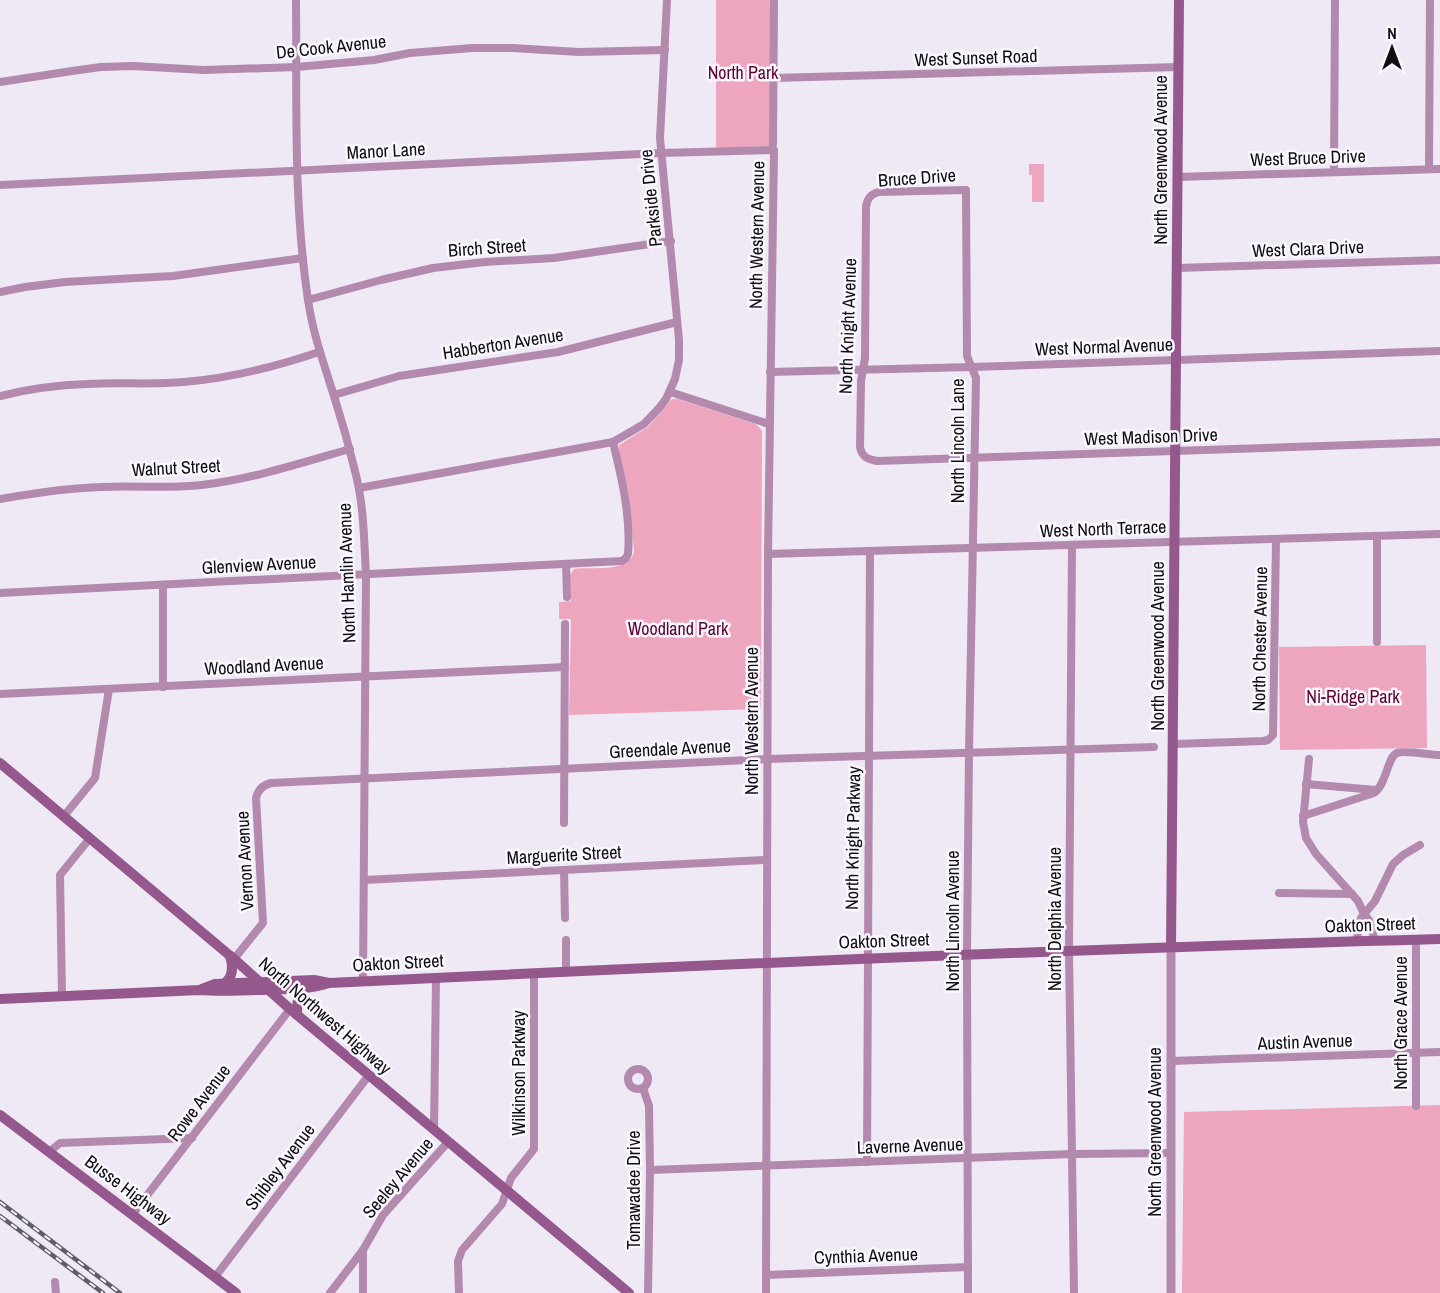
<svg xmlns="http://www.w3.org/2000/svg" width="1440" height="1293" font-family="'Archivo Narrow',sans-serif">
<rect width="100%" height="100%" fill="#eee9f5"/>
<g fill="#eea6be">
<polygon points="716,0 771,0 770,146 716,148"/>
<polygon points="1029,164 1044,164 1044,202 1032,202 1032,175 1029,175"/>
<path d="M672 399H678L756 424 762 431 761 709 569 715 571 619H559V602L571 601 570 575 574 569C592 566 628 574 634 552L629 497 619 452V445L648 427Z"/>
<polygon points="1426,645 1427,748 1280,750 1279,647"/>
<polygon points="1440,1105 1440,1293 1182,1293 1184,1112"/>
</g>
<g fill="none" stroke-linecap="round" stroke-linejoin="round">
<g stroke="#b389ad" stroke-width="8">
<path d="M296 0C297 100 293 201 308 300 313 334 324 364 334 396 342 421 349 446 355 471 364 505 364 540 366 575L363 982"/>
<polyline points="774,78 1178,67"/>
<polyline points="0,82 72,71 101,67 133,66 204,70 297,67 374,60 410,53 472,48 512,48 579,52 665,50"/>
<polyline points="773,144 774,0"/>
<polyline points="1429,169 1430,0"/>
<polyline points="1334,172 1335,0"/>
<polyline points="1177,177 1440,169"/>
<polyline points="0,185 661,153 774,150 768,554 766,1293"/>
<polyline points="1177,268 1440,260"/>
<polyline points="0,292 25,287 65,282 173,276 303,258"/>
<polyline points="308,300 381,280 433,268 485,262 554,258 671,241"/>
<polyline points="770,372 972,367 1440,351"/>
<polyline points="670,392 769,424"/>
<polyline points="334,395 399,376 558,352 677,322"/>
<path d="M0 396C28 389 58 385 87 384 119 382 152 385 184 382 231 378 275 367 319 352"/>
<polyline points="359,488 613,442 644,424 660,407 666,399 675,379 679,360 679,340 660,138 667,0"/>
<path d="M0 499C34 493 66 488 101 487 134 485 168 489 202 485 252 479 301 463 350 449"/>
<polyline points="1377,536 1377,642"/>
<polyline points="1072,546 1069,951 1074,1293"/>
<polyline points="768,554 1440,534"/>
<polyline points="566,565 567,597"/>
<polyline points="163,585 163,687"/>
<path d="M0 593 622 561 626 558 628 554C631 517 622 479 613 442"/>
<polyline points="0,694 565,667"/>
<polyline points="1174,744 1264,741 1268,740 1273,735 1276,539"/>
<polyline points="1309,759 1303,822 1306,838 1316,854 1358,901 1364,914 1369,920 1375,941"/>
<polyline points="1306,784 1376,790"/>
<polyline points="64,816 95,778 109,689"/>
<path d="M1303 816 1374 793C1387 784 1387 757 1397 753 1404 750 1430 755 1440 755"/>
<polyline points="564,823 565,624"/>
<polyline points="564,870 565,918"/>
<polyline points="364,880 766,860"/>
<polyline points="1279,893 1352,894"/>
<polyline points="566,940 566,971"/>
<polyline points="1416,940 1416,1106"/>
<polyline points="1356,942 1361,918 1375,901 1393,864 1403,855 1420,845"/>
<path d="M234 959 263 923 256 798C258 789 263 785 271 783L767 759 1154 747"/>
<polyline points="62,996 60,875 90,838"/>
<polyline points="1171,1061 1440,1052"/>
<circle cx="638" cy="1079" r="10"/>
<polyline points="643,1088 649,1106 650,1170 648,1293"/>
<polyline points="434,1130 436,978"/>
<polyline points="49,1152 60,1143 192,1138"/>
<path d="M867 1162C867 958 870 755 870 551"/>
<polyline points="650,1170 1072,1154 1171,1153"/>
<polyline points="132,1215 290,1009"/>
<polyline points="766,1275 968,1267"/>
<polyline points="215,1277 369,1075"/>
<polyline points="55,1282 56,1293"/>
<polyline points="330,1293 363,1250 383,1215 448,1142"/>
<polyline points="363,1293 363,1250"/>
<polyline points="459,1293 458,1261 462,1250 502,1204 511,1178 534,1149 534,973"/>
<path d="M968 1293 967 954 969 752 976 378 967 356 966 190 878 192C870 195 867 199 866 207L865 358 861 381 860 447C862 457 867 459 877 461 1064 454 1252 449 1440 442"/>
</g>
<polyline stroke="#b389ad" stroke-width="9" points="1171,1293 1171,947"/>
<g stroke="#95588d" stroke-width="10">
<polyline points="0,763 234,959 290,1009 629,1293"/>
<polyline points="1171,947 1179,0"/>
<path d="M223 984C234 978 233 966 230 956"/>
<polyline points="202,989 215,984 314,980 329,983"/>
<path d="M0 999 200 990C221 992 241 990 262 990 285 989 308 990 329 983 699 965 1070 949 1440 939"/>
<path d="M297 1015C297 1004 297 996 304 988"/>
<polyline points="0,1115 236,1293"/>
</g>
<defs>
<g id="rail">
<polyline points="0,1202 120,1293"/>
<polyline points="0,1216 103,1293"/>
</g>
</defs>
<use href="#rail" stroke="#605d64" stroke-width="4.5"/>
<use href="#rail" stroke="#fbf7ff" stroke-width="2" stroke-dasharray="7" stroke-linecap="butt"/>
</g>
<g text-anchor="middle" stroke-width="5" stroke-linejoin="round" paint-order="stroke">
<g font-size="18" fill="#0e0d11" stroke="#fbf7ff">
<text transform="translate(331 47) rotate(-6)" y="6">De Cook Avenue</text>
<text transform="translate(976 58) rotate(-2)" y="6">West Sunset Road</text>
<text transform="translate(386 151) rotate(-3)" y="6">Manor Lane</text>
<text transform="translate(1308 158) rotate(-2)" y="6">West Bruce Drive</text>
<text transform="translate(1161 160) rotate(-90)" y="6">North Greenwood Avenue</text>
<text transform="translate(917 178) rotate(-4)" y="6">Bruce Drive</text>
<text transform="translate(651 198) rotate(-96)" y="6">Parkside Drive</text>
<text transform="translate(757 235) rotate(-89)" y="6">North Western Avenue</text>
<text transform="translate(487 248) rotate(-4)" y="6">Birch Street</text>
<text transform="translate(1308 249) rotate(-2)" y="6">West Clara Drive</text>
<text transform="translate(848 326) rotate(-88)" y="6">North Knight Avenue</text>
<text transform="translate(503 344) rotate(-9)" y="6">Habberton Avenue</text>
<text transform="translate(1104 347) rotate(-2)" y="6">West Normal Avenue</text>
<text transform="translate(1151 437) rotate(-2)" y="6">West Madison Drive</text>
<text transform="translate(958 441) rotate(-90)" y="6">North Lincoln Lane</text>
<text transform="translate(176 468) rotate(-3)" y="6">Walnut Street</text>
<text transform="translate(1103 529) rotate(-2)" y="6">West North Terrace</text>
<text transform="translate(259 565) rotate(-3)" y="6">Glenview Avenue</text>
<text transform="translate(347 573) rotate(-92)" y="6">North Hamlin Avenue</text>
<text transform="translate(1260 639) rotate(-89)" y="6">North Chester Avenue</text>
<text transform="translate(1158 646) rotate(-90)" y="6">North Greenwood Avenue</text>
<text transform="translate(264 666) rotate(-3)" y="6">Woodland Avenue</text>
<text transform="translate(752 721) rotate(-90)" y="6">North Western Avenue</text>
<text transform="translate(670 749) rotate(-3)" y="6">Greendale Avenue</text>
<text transform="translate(853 838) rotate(-89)" y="6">North Knight Parkway</text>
<text transform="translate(564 855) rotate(-3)" y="6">Marguerite Street</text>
<text transform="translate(245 861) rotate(-93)" y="6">Vernon Avenue</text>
<text transform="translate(1055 919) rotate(-90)" y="6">North Delphia Avenue</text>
<text transform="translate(953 921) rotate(-90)" y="6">North Lincoln Avenue</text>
<text transform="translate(1370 925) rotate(-2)" y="6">Oakton Street</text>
<text transform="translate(884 941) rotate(-2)" y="6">Oakton Street</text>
<text transform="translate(398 963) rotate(-3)" y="6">Oakton Street</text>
<text transform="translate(325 1016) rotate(41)" y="6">North Northwest Highway</text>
<text transform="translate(1401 1023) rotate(-90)" y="6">North Grace Avenue</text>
<text transform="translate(1305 1042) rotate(-2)" y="6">Austin Avenue</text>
<text transform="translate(519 1073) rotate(-90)" y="6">Wilkinson Parkway</text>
<text transform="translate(199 1103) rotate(-53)" y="6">Rowe Avenue</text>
<text transform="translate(1155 1132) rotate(-90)" y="6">North Greenwood Avenue</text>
<text transform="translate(910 1146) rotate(-2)" y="6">Laverne Avenue</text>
<text transform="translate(280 1167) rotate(-53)" y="6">Shibley Avenue</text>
<text transform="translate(398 1178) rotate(-50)" y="6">Seeley Avenue</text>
<text transform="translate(128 1190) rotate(37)" y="6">Busse Highway</text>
<text transform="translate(634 1190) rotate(-90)" y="6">Tomawadee Drive</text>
<text transform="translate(866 1256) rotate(-2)" y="6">Cynthia Avenue</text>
</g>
<g font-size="18" fill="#5c0030" stroke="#fbf7ff">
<text x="743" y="79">North Park</text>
<text x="678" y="635">Woodland Park</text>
<text x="1353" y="703">Ni-Ridge Park</text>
</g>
</g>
<g transform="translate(1392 48)" stroke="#fbf7ff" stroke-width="4.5" paint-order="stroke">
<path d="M0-4.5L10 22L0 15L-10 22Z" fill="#0e0d11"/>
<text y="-9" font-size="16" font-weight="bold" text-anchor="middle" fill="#0e0d11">N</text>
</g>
</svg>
